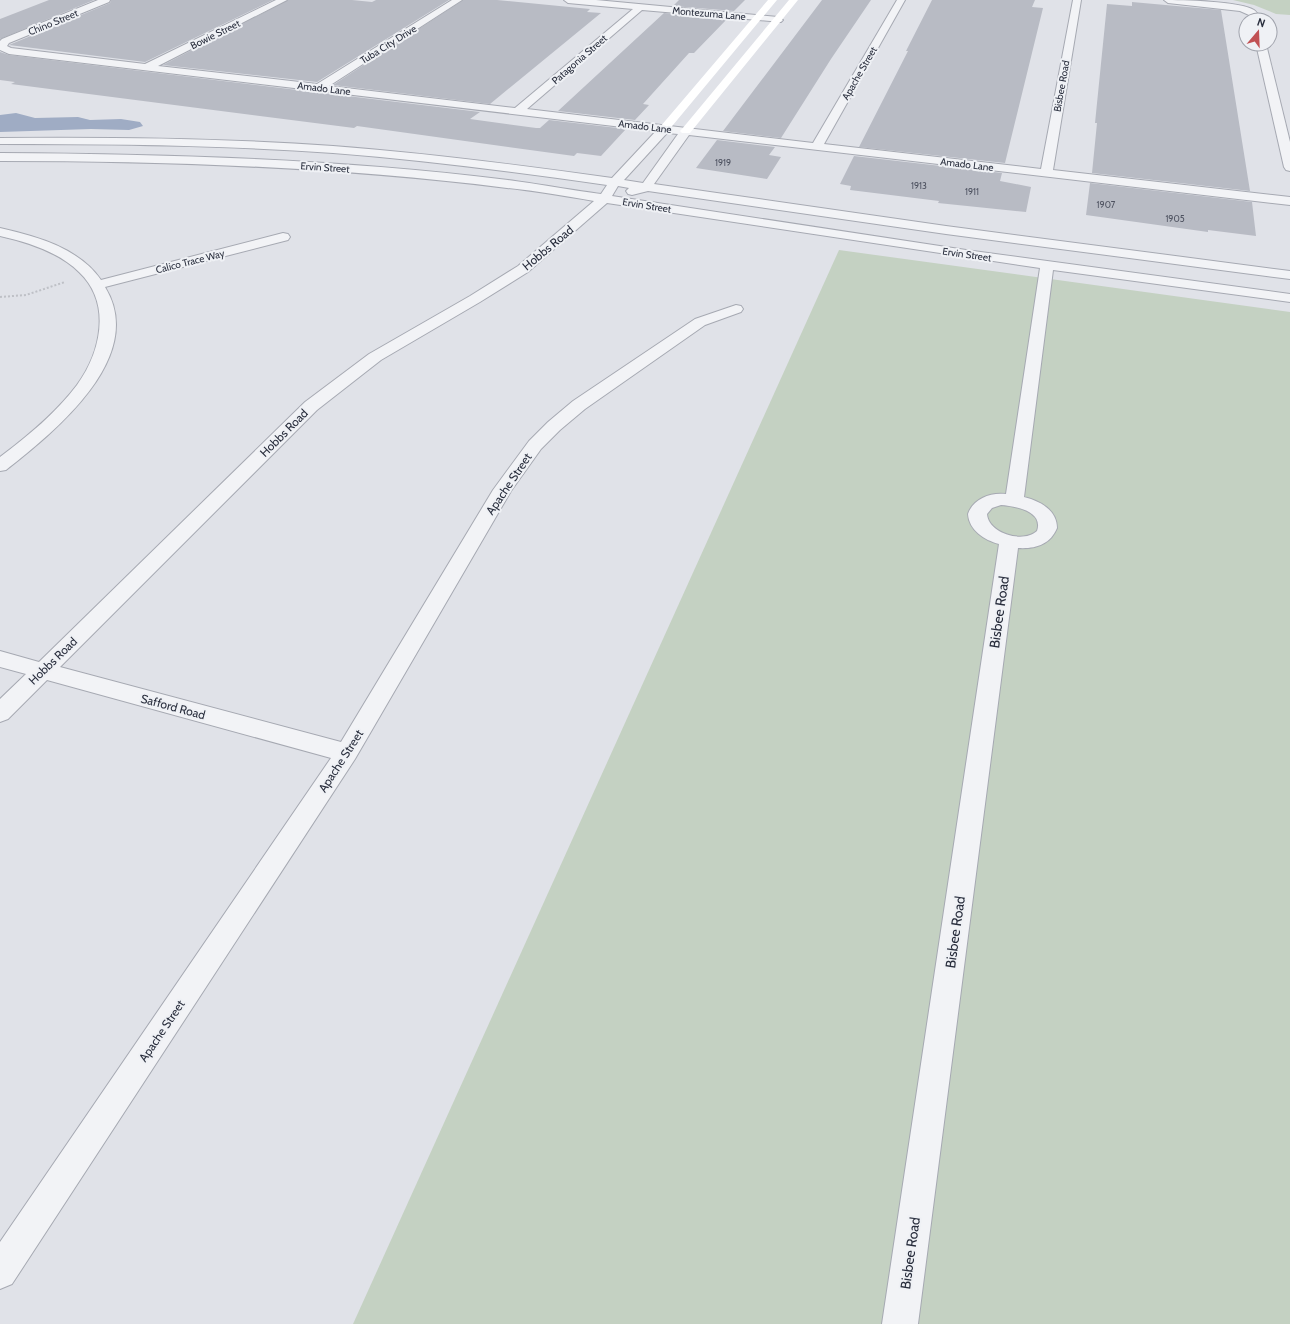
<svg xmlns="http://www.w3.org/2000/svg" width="1290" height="1324" font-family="Cabin,sans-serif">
<rect width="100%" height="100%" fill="#e0e2e8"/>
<g fill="#c4d1c2">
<polygon points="1233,0 1290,0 1290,15 1276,14 1254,5"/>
<polygon points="839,250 1290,312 1290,1324 353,1324"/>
</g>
<polygon fill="#9facc4" points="16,113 35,118 78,117 90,120 121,119 140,122 143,126 129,130 91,129 0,132 0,115"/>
<g fill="#b8bbc4">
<polygon points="49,0 94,0 0,39 0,19"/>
<polygon points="111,0 273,0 145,62 9,45 110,3"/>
<polygon points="288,0 352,0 372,2 376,0 449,0 317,82 163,65"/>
<polygon points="463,0 497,0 590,9 587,12 601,13 490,104 333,85"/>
<polygon points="679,0 745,0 734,11 673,6"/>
<polygon points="822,0 871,0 831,59 781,138 723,131"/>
<polygon points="932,0 1035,0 1032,7 1043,8 1005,163 859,147 908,51 906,51"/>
<polygon points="1132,2 1221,10 1250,191 1092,173 1097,123 1095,123 1107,4 1132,6"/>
<polygon points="664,13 727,19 694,53 689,53 643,104 649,105 635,120 558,111"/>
<polygon points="0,52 9,55 480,112 470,119 536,128 540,128 549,120 626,129 601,156 577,153 574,156 552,153 357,126 354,128 11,84 15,82 0,80"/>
<polygon points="717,140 775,147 769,155 781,157 767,179 696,168"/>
<polygon points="854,156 1002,173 1000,181 1031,187 1026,212 938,203 939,201 850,190 851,186 840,184"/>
<polygon points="1090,183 1252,202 1256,236 1208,230 1208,232 1086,215"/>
</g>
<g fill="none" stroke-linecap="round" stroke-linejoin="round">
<defs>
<g id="street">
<path d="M98 0H110L109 2 9 43 7 46 11 48 145 64 276 0H287L158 66 317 84 452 0H462L329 86 515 108 633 9 568 3 564 0H596L778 17 783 20 781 22 642 10 527 109 813 143 897 0H905L824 144 1041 169 1073 0H1081L1053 170 1290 197V205L689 135 654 184 946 226 1290 271V279L946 234 648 191 632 195 628 194 626 191 629 188 618 186 612 196 966 250 1290 294V302L1053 270 1024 497C1040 501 1057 510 1057 528 1050 545 1035 549 1018 548L918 1324H882L999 544C984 540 969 530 968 514 973 499 990 492 1006 494L1040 268 607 203 528 272 480 302 381 360 317 410 60 667 341 742 493 490 529 441 548 422 573 401 695 319 736 305 741 306 743 309 741 312 705 325 585 409 560 430 541 449 511 491 355 759 12 1284 0 1289V1242L331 758 47 680 8 719 0 722V699L26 674 0 667V651L39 662 305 402 369 354 470 296 518 266 594 201C565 196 536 191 507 188 339 167 170 161 0 161V153C170 154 339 159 508 180 539 184 570 190 601 194L607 185C516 172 425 160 333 153 222 145 111 144 0 144V138C111 137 222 138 333 146 426 153 519 165 612 178L656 131 9 54 0 50V41L2 39ZM667 133 678 134 643 183 624 180ZM1001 505C1015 506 1044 511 1037 531 1023 544 988 533 987 514L992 508Z"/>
<path d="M1164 0C1182 0 1240 1 1254 10 1257 12 1259 16 1261 20H1251L1249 15 1240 11 1168 3Z"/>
<polygon points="1256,44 1266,44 1290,142 1290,171 1286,170 1284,167"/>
<path d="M0 228C36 236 79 248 101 280L283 233 288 234 290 237 288 240 105 287C148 357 54 432 6 470L0 471V457C28 436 56 413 77 385 101 352 112 303 79 272 59 252 27 242 0 236Z"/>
</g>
</defs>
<use href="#street" stroke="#a6a9b2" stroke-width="2"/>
<polyline stroke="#bec0c6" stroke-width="2" stroke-dasharray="2 2" stroke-linecap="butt" points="0,297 26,295 65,282"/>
<use href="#street" fill="#f2f3f6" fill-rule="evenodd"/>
<g fill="#fff" fill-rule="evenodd">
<polygon points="768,0 777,0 668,131 660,131 658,129 660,127"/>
<polygon points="789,0 798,0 690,133 682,133 680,131 682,129"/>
</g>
</g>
<g text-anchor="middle" stroke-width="4" stroke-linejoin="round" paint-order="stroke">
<g font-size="9" fill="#4e5260">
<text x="723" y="166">1919</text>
<text x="919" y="189">1913</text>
<text x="972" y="195">1911</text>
<text x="1106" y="208">1907</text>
<text x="1175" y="222">1905</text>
</g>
<g font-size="10" fill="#2a2f3e" stroke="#eff1f5">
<text transform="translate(709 13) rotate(5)" y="4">Montezuma Lane</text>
<text transform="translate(53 22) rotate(-22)" y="4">Chino Street</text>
<text transform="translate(215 34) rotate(-26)" y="4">Bowie Street</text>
<text transform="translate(388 44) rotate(-32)" y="4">Tuba City Drive</text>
<text transform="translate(579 59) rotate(-41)" y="4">Patagonia Street</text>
<text transform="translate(859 73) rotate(-60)" y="4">Apache Street</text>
<text transform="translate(1061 86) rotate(-80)" y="4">Bisbee Road</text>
<text transform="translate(324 88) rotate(7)" y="4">Amado Lane</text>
<text transform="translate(645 126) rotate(7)" y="4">Amado Lane</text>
<text transform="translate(967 164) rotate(7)" y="4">Amado Lane</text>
<text transform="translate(325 167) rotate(4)" y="4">Ervin Street</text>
<text transform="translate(647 205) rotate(9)" y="4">Ervin Street</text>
<text transform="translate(967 254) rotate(8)" y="4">Ervin Street</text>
<text transform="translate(190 261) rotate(-14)" y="4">Calico Trace Way</text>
</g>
<g font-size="12" fill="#2a2f3e" stroke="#eff1f5">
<text transform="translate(548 248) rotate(-40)" y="4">Hobbs Road</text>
<text transform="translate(284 433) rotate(-45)" y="4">Hobbs Road</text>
<text transform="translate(509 484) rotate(-56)" y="4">Apache Street</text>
<text transform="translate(53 661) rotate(-44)" y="4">Hobbs Road</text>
<text transform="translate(173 707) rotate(15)" y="4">Safford Road</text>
<text transform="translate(341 761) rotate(-57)" y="4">Apache Street</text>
<text transform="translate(162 1031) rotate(-56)" y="4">Apache Street</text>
</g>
<g font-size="14" fill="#2a2f3e" stroke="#eff1f5">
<text transform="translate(999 612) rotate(-82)" y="5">Bisbee Road</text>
<text transform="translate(955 932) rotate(-82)" y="5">Bisbee Road</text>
<text transform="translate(910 1253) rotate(-82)" y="5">Bisbee Road</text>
</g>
</g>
<g transform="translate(1258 32) rotate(19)"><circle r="19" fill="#eff1f5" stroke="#a0a3ac"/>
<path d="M0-3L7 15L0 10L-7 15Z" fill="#c15154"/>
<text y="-6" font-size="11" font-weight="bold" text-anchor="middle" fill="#2a2f3e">N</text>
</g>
</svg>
